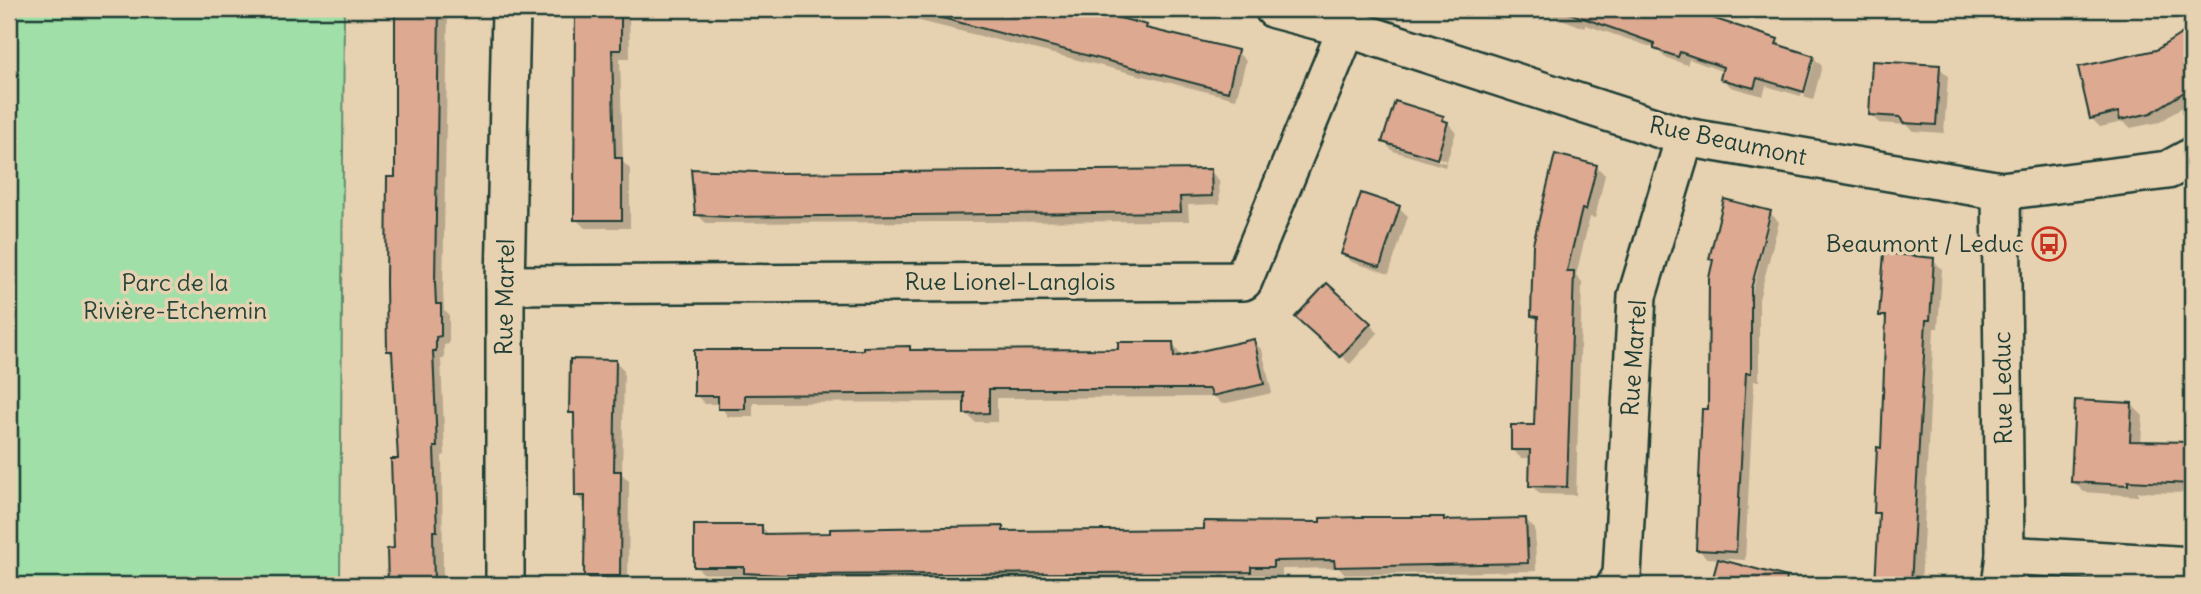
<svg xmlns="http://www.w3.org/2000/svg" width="2201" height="594" font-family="Delius,sans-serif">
<rect width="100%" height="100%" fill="#e6d1b0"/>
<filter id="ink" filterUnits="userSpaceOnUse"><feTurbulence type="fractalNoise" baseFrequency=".0143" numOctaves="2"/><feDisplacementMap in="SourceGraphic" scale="14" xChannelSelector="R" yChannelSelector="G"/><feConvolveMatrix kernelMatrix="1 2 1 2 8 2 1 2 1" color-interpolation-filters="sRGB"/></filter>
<g filter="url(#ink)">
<polygon fill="#a0dfa7" stroke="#608e6e" stroke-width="2" points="9,9 344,9 340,585 9,585"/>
<g fill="#0003" fill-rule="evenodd">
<polygon points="394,9 448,9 443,292 444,310 449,314 449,344 444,345 444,359 441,359 445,455 442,456 443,585 390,585 389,550 396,550 400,461 394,357 388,351 396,178"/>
<polygon points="577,9 629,9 630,58 620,58 623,162 630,169 630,228 585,228 576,219"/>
<polygon points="871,9 1076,9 1237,52 1246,61 1236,99"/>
<polygon points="1535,9 1683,9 1777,40 1785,49 1813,57 1822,66 1813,100 1804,97 1815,60 1811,60 1801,96 1766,86 1763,96 1731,87 1722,78 1724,72 1689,59 1687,65 1664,57 1657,49 1586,25 1585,28"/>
<polygon points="2192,30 2192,101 2160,122 2130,128 2123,122 2100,127 2091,118 2156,52"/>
<polygon points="1939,67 1948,76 1944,133 1914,131 1907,125 1879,123 1870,114"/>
<path d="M1443 117 1456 132 1445 167 1393 151 1384 142ZM1392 144 1446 160 1445 163 1392 147Z"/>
<polygon points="1596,166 1605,175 1595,218 1590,217 1576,275 1582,282 1576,495 1540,494 1531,485 1532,458 1521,458 1512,449 1535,427 1539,322 1532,316"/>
<polygon points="1210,171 1219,180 1220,204 1188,205 1189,221 706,223 697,214 777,175"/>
<polygon points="1399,208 1408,216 1389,274 1352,262 1343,253"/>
<path d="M1770 213 1779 222 1759 299V381H1754L1745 560 1707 558 1698 549 1710 411 1714 262 1711 258ZM1768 216H1771L1751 298 1747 297Z"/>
<polygon points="1933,260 1942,269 1938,328 1934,328 1921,585 1877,585 1880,517 1876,512 1882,450 1887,321 1881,315"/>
<polygon points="1370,324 1378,333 1350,364 1307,325"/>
<polygon points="1253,341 1262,350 1272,393 1222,404 1215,397 997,398 997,422 975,422 966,413 966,402 753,403 753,417 728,417 719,404 705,404 696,395 865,352 909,348 913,351 1120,350 1173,344 1182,357"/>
<polygon points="615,361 624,370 622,474 629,481 628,584 594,584 585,575 585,504 576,495 576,417 571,412"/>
<polygon points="2132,405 2143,416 2141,443 2192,444 2192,493 2138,492 2138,496 2084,492 2072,481"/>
<polygon points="1526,520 1535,529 1536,571 1345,575 1339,568 1282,569 1282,576 1259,576 1259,580 790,583 755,581 749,575 705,575 696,566 762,527 770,536 1002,528 1007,533 1206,531"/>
</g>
<g fill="#dda991" stroke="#1f3d34" stroke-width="2">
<polygon points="395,9 439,9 435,282 436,304 441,304 441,336 436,337 436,351 433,351 437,447 434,447 437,531 433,531 434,585 388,585 387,549 394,548 391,459 398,459 392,351 387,351 386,283 387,177 395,177"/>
<polygon points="575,9 621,9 621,50 612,50 615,158 622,158 622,220 574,220"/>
<polygon points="943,9 1085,9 1147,25 1146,28 1238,50 1228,92 942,18"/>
<polygon points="1567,9 1684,9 1778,39 1776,44 1814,56 1804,92 1757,78 1754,88 1720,79 1723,67 1680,52 1678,57 1654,49 1654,43 1566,12"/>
<polygon points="2192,27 2192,87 2151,113 2120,120 2118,112 2090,119 2078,67 2156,50"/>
<polygon points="1872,61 1940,65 1936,125 1903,123 1900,117 1869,115"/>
<polygon points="1395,101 1444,116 1442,120 1448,122 1437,159 1382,142"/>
<polygon points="1555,154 1597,165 1586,210 1582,209 1567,271 1574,271 1567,487 1529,486 1530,450 1511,450 1511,425 1534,425 1538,317 1531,316 1533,244"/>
<polygon points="691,169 777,173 1211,169 1212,196 1180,197 1181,212 727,217 695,215"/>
<polygon points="1361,193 1400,206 1380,267 1341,254"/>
<polygon points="1724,199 1771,211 1751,289 1751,373 1746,373 1736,552 1696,550 1702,409 1708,409 1709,278 1713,260 1709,259"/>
<polygon points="1884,253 1934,258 1930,320 1926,320 1911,585 1875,585 1879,513 1874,513 1877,447 1881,448 1886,316 1879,316"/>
<polygon points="1327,283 1371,323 1340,357 1295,317"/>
<polygon points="1254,339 1264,384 1212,396 1210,389 989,389 989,413 964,414 964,393 745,395 745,409 718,409 718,396 694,396 694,350 863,350 863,347 910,346 910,350 1118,349 1118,342 1173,342 1174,357"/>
<polygon points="570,359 616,360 614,471 621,471 620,576 584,576 585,496 575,496 574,413 569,413"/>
<polygon points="2075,400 2132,403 2130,441 2192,442 2192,484 2128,481 2128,485 2071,482"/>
<polygon points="1360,517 1444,517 1444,520 1526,518 1528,563 1335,567 1334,560 1273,561 1273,567 1251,567 1251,572 950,574 780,575 744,573 744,567 694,567 694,525 762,525 762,534 830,533 830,529 1003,526 1003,531 1204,529 1204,521 1320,522 1320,518"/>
<polygon points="1718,559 1787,577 1786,585 1711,585"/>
</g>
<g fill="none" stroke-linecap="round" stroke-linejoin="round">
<defs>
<g id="minor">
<polyline points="1274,9 1347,28 1685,137 2001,191 2168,170 2192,157"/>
<polyline points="505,285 1243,281 1347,28"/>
<polyline points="2005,555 2192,566"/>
<polyline points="505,585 505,285 511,9"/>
<polyline points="1616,585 1622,575 1637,296 1685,137"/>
<polyline points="2001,585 2005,555 2001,191"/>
</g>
</defs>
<use href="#minor" stroke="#1f3d34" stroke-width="42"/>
<use href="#minor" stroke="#e6d1b0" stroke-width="37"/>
</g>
</g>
<defs>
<symbol id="bus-ring" viewBox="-11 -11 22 22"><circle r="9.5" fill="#e6d1b0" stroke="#c8321e" stroke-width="1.5"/><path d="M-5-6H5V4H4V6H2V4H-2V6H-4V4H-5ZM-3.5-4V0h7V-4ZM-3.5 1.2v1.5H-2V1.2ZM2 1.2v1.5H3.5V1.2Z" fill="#c8321e"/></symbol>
</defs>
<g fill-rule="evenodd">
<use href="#bus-ring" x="2030" y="225" width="38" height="38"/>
</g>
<g text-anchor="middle" stroke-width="7" stroke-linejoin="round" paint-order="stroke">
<g font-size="24" fill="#1f3d34" stroke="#e6d1b0">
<text transform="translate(1728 141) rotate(12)" y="8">Rue Beaumont</text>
<text x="1010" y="290">Rue Lionel-Langlois</text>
<text transform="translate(505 297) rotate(-89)" y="8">Rue Martel</text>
<text transform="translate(1634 358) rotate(-86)" y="8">Rue Martel</text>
<text transform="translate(2003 388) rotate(-91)" y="8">Rue Leduc</text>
</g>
<g font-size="24" fill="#1f3d34" stroke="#e6d1b0" text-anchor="end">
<text x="2024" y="252">Beaumont / Leduc</text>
</g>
<g font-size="24" fill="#25453a" stroke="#e6d1b0">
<text x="175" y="291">Parc de la<tspan x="175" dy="28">Rivière-Etchemin</tspan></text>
</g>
</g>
<rect width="2201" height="594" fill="none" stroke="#e6d1b0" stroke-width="35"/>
<rect x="18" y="18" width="2166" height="559" fill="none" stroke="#1f3d34" stroke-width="2.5" filter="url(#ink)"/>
</svg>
